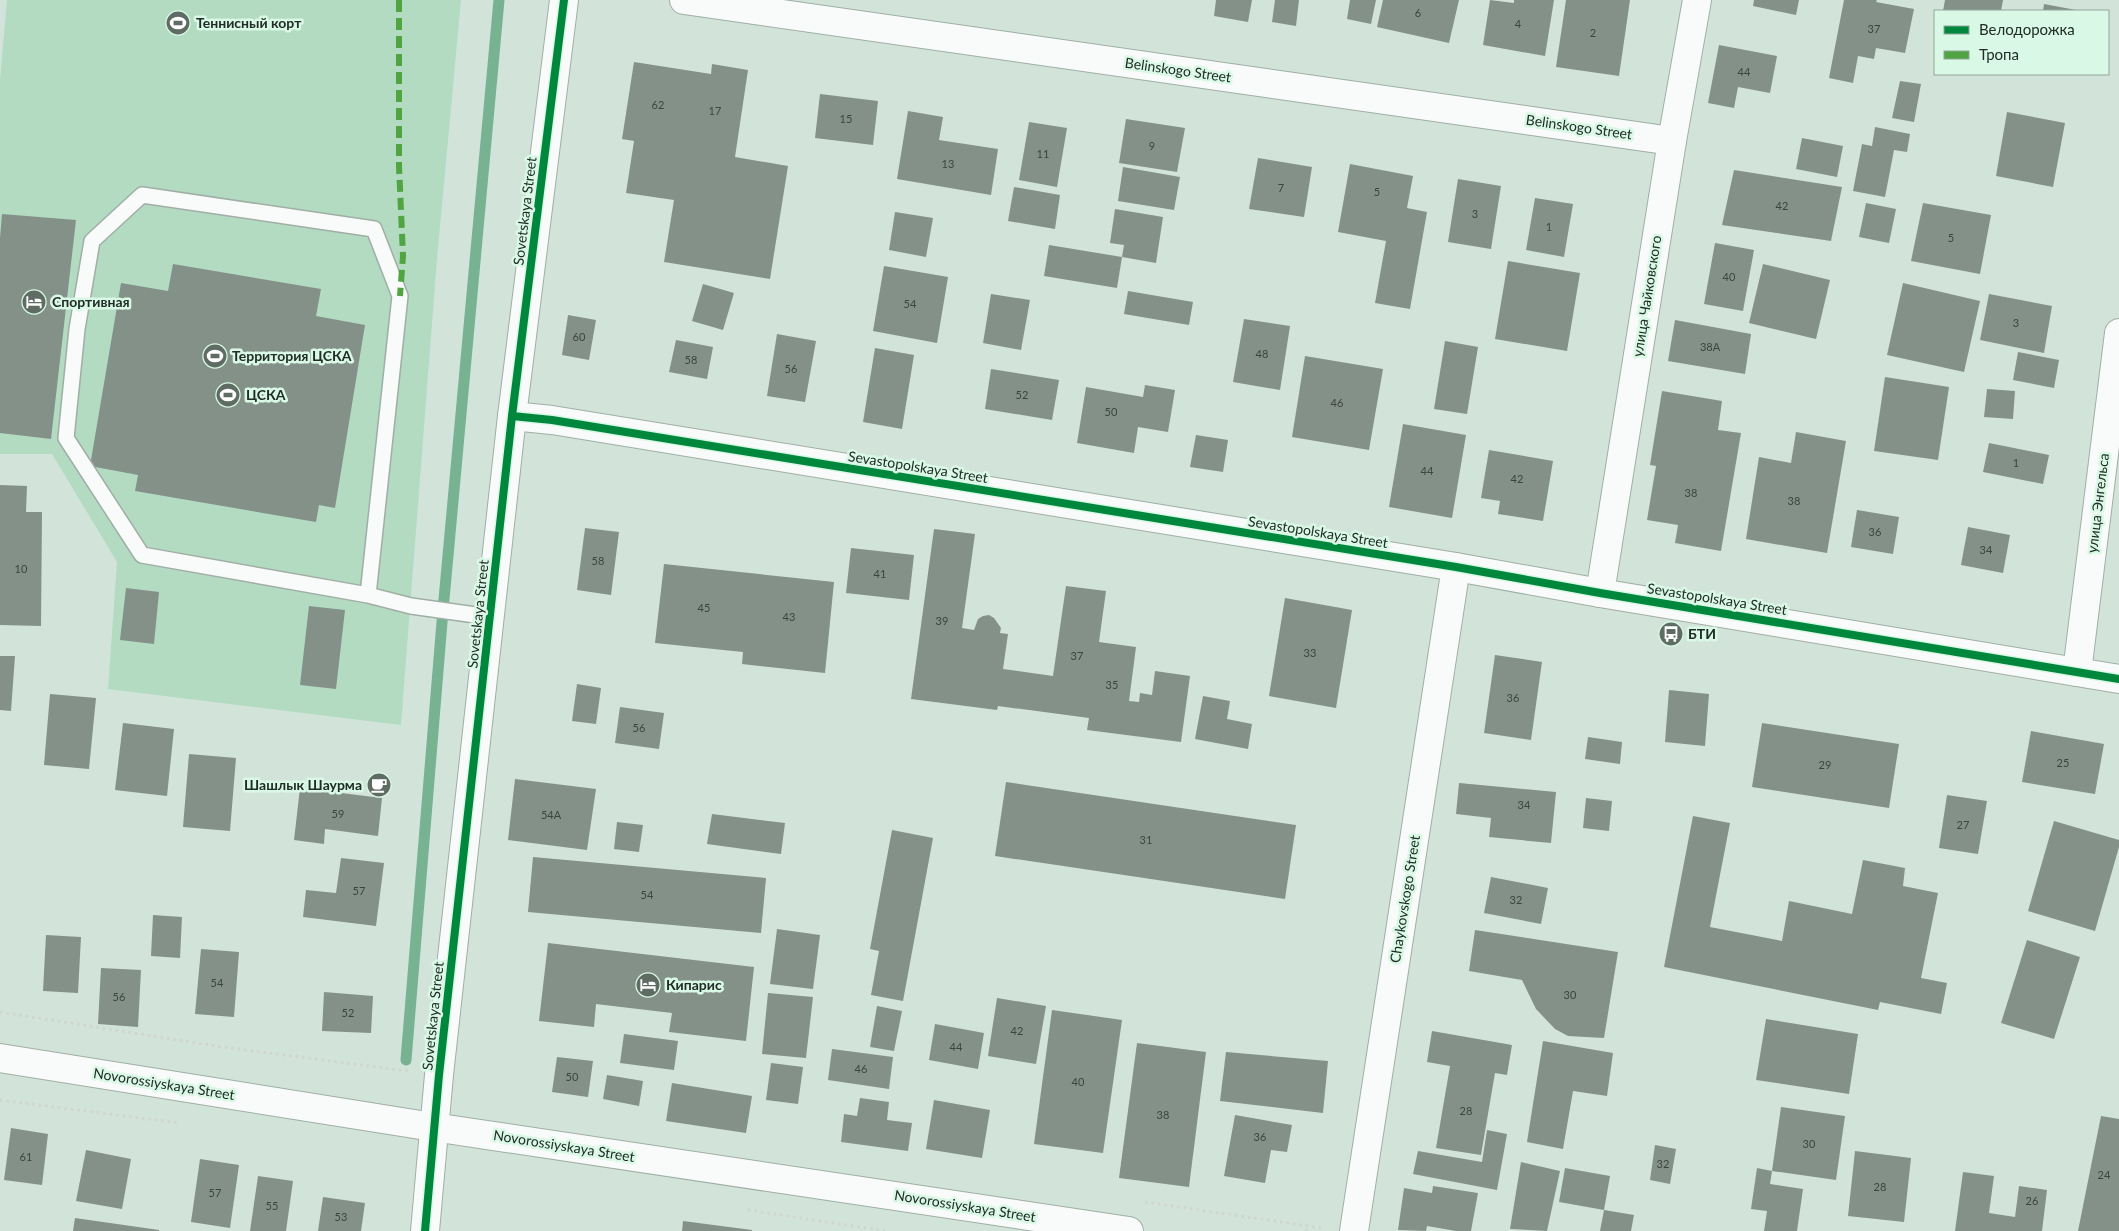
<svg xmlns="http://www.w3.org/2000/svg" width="2119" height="1231" font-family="Lato,sans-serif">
<rect width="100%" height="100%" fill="#d2e4d9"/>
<polygon fill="#b2dbc2" points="7,0 461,0 437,259 401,725 108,689 117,562 52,454 0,454 0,80"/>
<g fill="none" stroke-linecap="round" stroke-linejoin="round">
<polyline stroke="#77b292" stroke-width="11" points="406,1060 443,610 499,0"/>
</g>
<g fill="#849189">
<polygon points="1216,0 1252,0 1248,22 1214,16"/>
<polygon points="1275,0 1299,0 1296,26 1272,22"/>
<polygon points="1350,0 1376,0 1371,24 1347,19"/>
<polygon points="1383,0 1459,0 1449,43 1377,27"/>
<polygon points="1490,0 1514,3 1514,0 1554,0 1545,56 1483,45"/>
<polygon points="1566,0 1630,0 1619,76 1556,67"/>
<polygon points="1754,0 1799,0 1796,15 1753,6"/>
<polygon points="1844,0 1877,0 1876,2 1914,9 1905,53 1876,48 1874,59 1858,56 1853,83 1829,78"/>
<polygon points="1945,0 2003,0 2001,11 1943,11"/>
<polygon points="2044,4 2076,10 2076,11 2043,11"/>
<polygon points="1719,45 1777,56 1770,93 1738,87 1734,108 1708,103"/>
<polygon points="634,62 711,74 712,64 748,70 735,157 788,166 770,279 664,262 674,200 626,193 634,141 622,139"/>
<polygon points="1900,81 1921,84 1914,122 1892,118"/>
<polygon points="820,94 878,101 873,145 815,138"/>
<polygon points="908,111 943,117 939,140 998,149 991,195 897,179"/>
<polygon points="2007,112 2065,123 2053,187 1996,176"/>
<polygon points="1126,119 1185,128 1177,172 1119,163"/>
<polygon points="1029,122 1067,128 1057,187 1019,180"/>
<polygon points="1875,127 1910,134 1907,152 1894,150 1885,197 1853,191 1862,144 1872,146"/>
<polygon points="1802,138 1843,146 1837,177 1796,169"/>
<polygon points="1258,158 1312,167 1304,217 1249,209"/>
<polygon points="1350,164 1413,176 1407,208 1427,212 1410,309 1375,303 1386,241 1338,232"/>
<polygon points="1123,167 1180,177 1174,210 1118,201"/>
<polygon points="1734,170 1842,187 1831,241 1722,225"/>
<polygon points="1458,179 1501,186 1491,249 1448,242"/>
<polygon points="1014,187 1060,195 1055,229 1008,221"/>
<polygon points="1535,198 1573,204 1564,257 1526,250"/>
<polygon points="1866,203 1896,209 1889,243 1859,237"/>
<polygon points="1923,203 1991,215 1980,274 1911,261"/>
<polygon points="1115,209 1163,217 1156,263 1122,257 1124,245 1110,243"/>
<polygon points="895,212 933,218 926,257 889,250"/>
<polygon points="2,214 76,220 51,439 0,433 0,238"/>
<polygon points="1715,243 1754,250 1743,311 1704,304"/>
<polygon points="1049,245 1122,257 1117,288 1044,276"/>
<polygon points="1508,261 1580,273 1567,351 1495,339"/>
<polygon points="173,264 321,289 316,316 365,325 335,508 319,505 316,522 135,491 138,475 90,466 121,283 168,291"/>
<polygon points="1763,264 1830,280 1816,339 1749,323"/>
<polygon points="884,266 948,277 937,343 873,331"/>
<polygon points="1903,283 1980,301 1964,372 1887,355"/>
<polygon points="703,284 734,293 723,330 692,321"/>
<polygon points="1128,291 1193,302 1189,325 1124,314"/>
<polygon points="991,294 1030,300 1021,350 983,343"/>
<polygon points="1989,294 2052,306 2044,353 1980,340"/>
<polygon points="568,315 596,320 589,360 562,355"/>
<polygon points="1244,319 1290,326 1280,390 1233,382"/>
<polygon points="1675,320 1751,334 1745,374 1668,361"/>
<polygon points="777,334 816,341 805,402 767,396"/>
<polygon points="676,340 713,347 707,379 669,372"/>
<polygon points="1445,341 1478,347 1467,414 1434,409"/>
<polygon points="875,348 914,355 902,429 863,422"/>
<polygon points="2018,352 2059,360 2054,388 2013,380"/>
<polygon points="1305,356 1383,369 1369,450 1292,437"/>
<polygon points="991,369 1059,380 1052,420 985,409"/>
<polygon points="1885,377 1949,387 1938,460 1874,451"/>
<polygon points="1145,385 1175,390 1168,432 1138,427 1134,453 1077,443 1086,387 1143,397"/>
<polygon points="1987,389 2015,391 2013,419 1984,417"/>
<polygon points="1662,391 1722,401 1718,430 1741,433 1721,551 1675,543 1678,525 1647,520 1656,466 1650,465"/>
<polygon points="1403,424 1466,435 1452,518 1389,507"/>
<polygon points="1796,432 1846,441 1827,553 1746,539 1759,457 1791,463"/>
<polygon points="1196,435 1228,440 1223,472 1190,467"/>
<polygon points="1989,443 2049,455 2043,484 1983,472"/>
<polygon points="1489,450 1553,461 1543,521 1498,514 1500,501 1481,498"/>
<polygon points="0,485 27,486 26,512 42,512 41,626 0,625"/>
<polygon points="1857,510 1899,517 1893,554 1851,547"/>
<polygon points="1968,527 2010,535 2003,573 1961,565"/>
<polygon points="585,528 619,532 611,595 577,590"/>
<polygon points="934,529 975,534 962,628 974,630 978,619 983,616 989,615 994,618 1001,628 1000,633 1008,634 1003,669 1053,676 1066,586 1106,591 1099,642 1136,647 1129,701 1139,702 1140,693 1152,695 1155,671 1190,676 1181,742 1087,730 1089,718 998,706 997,710 911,699"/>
<polygon points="851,548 914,555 909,600 846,593"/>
<polygon points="664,564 834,582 825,673 742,664 743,652 655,643"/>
<polygon points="126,588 159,592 154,644 120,640"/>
<polygon points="1285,598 1352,610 1336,708 1269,696"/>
<polygon points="309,606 345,610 336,689 300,685"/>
<polygon points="1495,655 1542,662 1531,740 1484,733"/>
<polygon points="0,656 15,656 11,711 0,710"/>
<polygon points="577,684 601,688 596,724 572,721"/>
<polygon points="1669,690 1709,694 1705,746 1665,742"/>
<polygon points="50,694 96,698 89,769 44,765"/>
<polygon points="1203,696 1230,701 1227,719 1252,724 1248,749 1195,739"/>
<polygon points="620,707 664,713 659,749 615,743"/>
<polygon points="123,723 174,729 167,796 115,790"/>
<polygon points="1762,723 1899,744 1889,808 1752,787"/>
<polygon points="2031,731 2104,744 2095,794 2022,782"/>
<polygon points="1588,737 1622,742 1620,764 1585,759"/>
<polygon points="189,754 236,758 230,831 183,827"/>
<polygon points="515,779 596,789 587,850 508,840"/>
<polygon points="1006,782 1296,825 1285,899 995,856"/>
<polygon points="1459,783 1556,792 1551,843 1489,837 1491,818 1456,814"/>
<polygon points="300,788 382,798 378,836 325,829 324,844 294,840"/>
<polygon points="1947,795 1987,801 1978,854 1939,848"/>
<polygon points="1586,798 1612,801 1609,831 1583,828"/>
<polygon points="712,814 785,823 781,854 707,844"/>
<polygon points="1693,816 1730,823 1710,927 1782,941 1789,901 1852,914 1863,860 1905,868 1903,886 1938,893 1921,978 1947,983 1941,1014 1880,1002 1878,1010 1664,967"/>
<polygon points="2054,821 2119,840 2119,847 2095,931 2028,911"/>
<polygon points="617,822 643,825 639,852 614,849"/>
<polygon points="892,830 933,838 903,1001 871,995 879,951 870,949"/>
<polygon points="533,857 766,878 761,933 528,912"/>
<polygon points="341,858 384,863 376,926 303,917 306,890 336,893"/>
<polygon points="1491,877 1548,888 1541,924 1484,913"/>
<polygon points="153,915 182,917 180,958 151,956"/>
<polygon points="777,929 820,935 813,989 770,984"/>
<polygon points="1475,930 1618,952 1604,1038 1568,1036 1555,1029 1536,1009 1522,980 1469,971"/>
<polygon points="46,935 81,937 78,993 43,991"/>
<polygon points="2027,940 2080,957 2054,1039 2001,1023"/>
<polygon points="548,943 754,967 746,1041 669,1032 672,1013 596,1004 594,1027 539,1021"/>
<polygon points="201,949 239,952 234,1017 195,1014"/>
<polygon points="101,968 141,970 138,1027 98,1024"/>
<polygon points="324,992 373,996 371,1033 322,1031"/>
<polygon points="768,993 813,997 806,1058 762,1054"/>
<polygon points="997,998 1046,1006 1036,1064 988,1056"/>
<polygon points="877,1006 902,1011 894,1051 870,1047"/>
<polygon points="1052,1010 1122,1020 1103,1153 1034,1144"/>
<polygon points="1766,1019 1858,1034 1849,1094 1756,1080"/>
<polygon points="935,1024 984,1033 978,1069 929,1060"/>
<polygon points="1432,1031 1512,1045 1507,1075 1495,1073 1481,1155 1436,1148 1450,1066 1427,1062"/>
<polygon points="624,1034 678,1041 674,1070 620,1063"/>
<polygon points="1543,1041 1613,1053 1607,1096 1573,1091 1563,1149 1527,1142"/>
<polygon points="1137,1043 1206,1052 1189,1187 1119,1178"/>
<polygon points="832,1049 893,1057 889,1089 828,1080"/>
<polygon points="1226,1052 1328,1061 1323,1113 1220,1101"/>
<polygon points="557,1057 593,1061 588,1097 552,1092"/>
<polygon points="771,1063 803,1067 798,1104 766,1100"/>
<polygon points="607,1075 643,1081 639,1106 603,1099"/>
<polygon points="672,1083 752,1096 746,1133 666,1121"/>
<polygon points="860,1098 889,1102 887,1120 912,1123 908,1151 841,1142 844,1114 857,1116"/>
<polygon points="934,1100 990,1110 982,1158 926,1149"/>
<polygon points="1781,1107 1845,1116 1836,1180 1772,1171"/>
<polygon points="1235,1115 1292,1125 1287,1152 1271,1150 1265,1183 1224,1176"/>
<polygon points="2101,1116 2119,1119 2119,1231 2078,1231"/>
<polygon points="11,1128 48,1134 42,1185 4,1180"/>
<polygon points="1487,1130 1507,1134 1497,1190 1413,1174 1418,1151 1482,1162"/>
<polygon points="1655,1145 1676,1149 1670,1184 1650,1180"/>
<polygon points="86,1150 131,1159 122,1209 76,1201"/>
<polygon points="1855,1151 1911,1158 1904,1222 1848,1216"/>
<polygon points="200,1159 239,1165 230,1228 191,1222"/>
<polygon points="1521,1162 1560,1171 1547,1231 1510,1229"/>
<polygon points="1565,1168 1610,1176 1604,1210 1559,1202"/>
<polygon points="1757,1168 1772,1171 1770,1184 1803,1189 1797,1231 1764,1231 1767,1211 1751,1209"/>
<polygon points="1963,1172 1994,1176 1989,1213 2015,1217 2019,1186 2047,1190 2042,1231 1955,1231"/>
<polygon points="258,1176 293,1181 286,1231 250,1231"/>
<polygon points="1433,1186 1478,1193 1471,1231 1456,1231 1427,1226 1426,1231 1398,1230 1404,1188 1432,1193"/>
<polygon points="323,1197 365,1203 361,1231 318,1231"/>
<polygon points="1604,1210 1634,1215 1631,1231 1600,1231"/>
<polygon points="75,1218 159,1230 159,1231 73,1231"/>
<polygon points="683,1221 752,1230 752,1231 682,1231"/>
</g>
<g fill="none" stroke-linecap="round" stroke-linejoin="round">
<defs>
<polyline id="service" points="368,595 400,296 374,229 142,195 92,241 77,329 66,438 142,555 368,595 411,606 490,617"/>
<g id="minor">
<polyline points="684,0 1672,141"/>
<polyline points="512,416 552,420 1456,567 1600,593 2119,679"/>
<polyline points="1600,593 1672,141 1697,0"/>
<polyline points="2077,672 2119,333"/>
<polyline points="1354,1231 1456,567"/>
</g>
<g id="tertiary">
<polyline points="0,1058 433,1127 1129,1231"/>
<polyline points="425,1231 439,1075 512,416 564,0"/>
</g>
</defs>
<use href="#service" stroke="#a0aea5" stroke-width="18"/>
<use href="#minor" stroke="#a0aea5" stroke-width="30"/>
<use href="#tertiary" stroke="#a0aea5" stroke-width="30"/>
<g stroke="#cfd5d1" stroke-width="3" stroke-dasharray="2.5 4" stroke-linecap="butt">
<polyline points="0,1012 222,1047 408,1071"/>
<polyline points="0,1100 180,1123"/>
<polyline points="1145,1202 1322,1228"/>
<polyline points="748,1210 886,1231"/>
<polyline points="1306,1231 1307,1224"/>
</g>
<use href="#service" stroke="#f8fbf9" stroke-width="15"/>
<use href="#minor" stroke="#f8fbf9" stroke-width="28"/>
<use href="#tertiary" stroke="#f8fbf9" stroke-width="28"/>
<polyline stroke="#50a442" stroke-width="6" stroke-dasharray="12 6" stroke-linecap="butt" points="399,0 399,166 403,256 400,296"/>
<defs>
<g id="cycleway">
<polyline points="512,416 552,420 1456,567 1600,593 2119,679"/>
<polyline points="425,1231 439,1075 512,416 564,0"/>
</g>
</defs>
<use href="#cycleway" stroke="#d9f8e5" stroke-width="11"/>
<use href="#cycleway" stroke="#00873e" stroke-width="8"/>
</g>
<defs>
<symbol id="stadium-disc" viewBox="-11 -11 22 22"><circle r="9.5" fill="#5e6c64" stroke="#d9f8e5"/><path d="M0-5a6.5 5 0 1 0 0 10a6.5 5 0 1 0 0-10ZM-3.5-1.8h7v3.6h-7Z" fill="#fff"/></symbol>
<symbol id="hotel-disc" viewBox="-11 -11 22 22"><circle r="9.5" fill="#5e6c64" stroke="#d9f8e5"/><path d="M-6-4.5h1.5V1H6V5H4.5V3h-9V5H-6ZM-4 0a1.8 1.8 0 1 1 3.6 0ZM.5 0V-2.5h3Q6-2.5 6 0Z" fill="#fff"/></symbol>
<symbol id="bus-disc" viewBox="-11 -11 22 22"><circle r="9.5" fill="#5e6c64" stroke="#d9f8e5"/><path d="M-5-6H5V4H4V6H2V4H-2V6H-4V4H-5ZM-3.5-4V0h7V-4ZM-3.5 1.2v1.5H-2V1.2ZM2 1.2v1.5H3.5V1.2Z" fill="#fff"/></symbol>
<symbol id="cafe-disc" viewBox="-11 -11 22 22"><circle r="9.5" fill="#5e6c64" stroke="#d9f8e5"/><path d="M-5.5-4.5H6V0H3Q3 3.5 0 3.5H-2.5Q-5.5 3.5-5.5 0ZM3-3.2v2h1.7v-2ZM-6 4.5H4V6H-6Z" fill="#fff"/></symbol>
</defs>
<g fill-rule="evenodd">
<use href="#stadium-disc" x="164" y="9" width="28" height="28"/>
<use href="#hotel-disc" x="20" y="288" width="28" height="28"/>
<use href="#stadium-disc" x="201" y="342" width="28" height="28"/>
<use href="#stadium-disc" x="214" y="381" width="28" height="28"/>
<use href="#bus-disc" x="1657" y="620" width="28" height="28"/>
<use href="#cafe-disc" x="365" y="771" width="28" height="28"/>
<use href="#hotel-disc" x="634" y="971" width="28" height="28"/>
</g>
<g text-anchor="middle" stroke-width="5" stroke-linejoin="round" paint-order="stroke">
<g font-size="11" fill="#39453e">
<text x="1418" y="17">6</text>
<text x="1518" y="28">4</text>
<text x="1874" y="33">37</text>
<text x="1593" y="37">2</text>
<text x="1744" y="76">44</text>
<text x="658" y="109">62</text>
<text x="715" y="115">17</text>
<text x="846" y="123">15</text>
<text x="1152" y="150">9</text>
<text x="1043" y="158">11</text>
<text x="948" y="168">13</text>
<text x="1281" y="192">7</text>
<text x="1377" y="196">5</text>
<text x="1782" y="210">42</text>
<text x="1475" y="218">3</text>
<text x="1549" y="231">1</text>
<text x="1951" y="242">5</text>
<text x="1729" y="281">40</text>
<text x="910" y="308">54</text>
<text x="2016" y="327">3</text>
<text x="579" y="341">60</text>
<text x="1710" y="351">38А</text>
<text x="1262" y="358">48</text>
<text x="691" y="364">58</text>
<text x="791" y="373">56</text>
<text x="1022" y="399">52</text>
<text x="1337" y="407">46</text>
<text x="1111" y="416">50</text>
<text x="2016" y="467">1</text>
<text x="1427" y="475">44</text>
<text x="1517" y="483">42</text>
<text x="1691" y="497">38</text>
<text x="1794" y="505">38</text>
<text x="1875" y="536">36</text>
<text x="1986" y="554">34</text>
<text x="598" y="565">58</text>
<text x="21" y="573">10</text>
<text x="880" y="578">41</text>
<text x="704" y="612">45</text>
<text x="789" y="621">43</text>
<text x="942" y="625">39</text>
<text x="1310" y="657">33</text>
<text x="1077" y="660">37</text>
<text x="1112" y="689">35</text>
<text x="1513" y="702">36</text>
<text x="639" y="732">56</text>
<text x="2063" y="767">25</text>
<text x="1825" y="769">29</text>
<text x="1524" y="809">34</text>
<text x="338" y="818">59</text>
<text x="551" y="819">54А</text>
<text x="1963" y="829">27</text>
<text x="1146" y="844">31</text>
<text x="359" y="895">57</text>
<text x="647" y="899">54</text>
<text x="1516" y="904">32</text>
<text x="217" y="987">54</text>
<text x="1570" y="999">30</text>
<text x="119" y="1001">56</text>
<text x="348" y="1017">52</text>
<text x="1017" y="1035">42</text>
<text x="956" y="1051">44</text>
<text x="861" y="1073">46</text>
<text x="572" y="1081">50</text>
<text x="1078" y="1086">40</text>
<text x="1466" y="1115">28</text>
<text x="1163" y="1119">38</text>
<text x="1260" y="1141">36</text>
<text x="1809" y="1148">30</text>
<text x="26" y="1161">61</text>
<text x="1663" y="1168">32</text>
<text x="2104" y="1179">24</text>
<text x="1880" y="1191">28</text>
<text x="215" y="1197">57</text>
<text x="2032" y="1205">26</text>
<text x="272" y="1210">55</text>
<text x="341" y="1221">53</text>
</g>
<g font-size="14" font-weight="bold" fill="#202c25" stroke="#d9f8e5" text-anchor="start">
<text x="196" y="28">Теннисный корт</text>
<text x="52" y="307">Спортивная</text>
<text x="232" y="361">Территория ЦСКА</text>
<text x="246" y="400">ЦСКА</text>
<text x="1688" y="639">БТИ</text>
<text x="362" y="790" text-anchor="end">Шашлык Шаурма</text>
<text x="666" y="990">Кипарис</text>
</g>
<g font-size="14" fill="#202c25" stroke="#d9f8e5">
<text transform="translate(1178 70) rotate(8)" y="5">Belinskogo Street</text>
<text transform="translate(1579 127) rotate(8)" y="5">Belinskogo Street</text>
<text transform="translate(525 211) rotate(-83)" y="5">Sovetskaya Street</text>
<text transform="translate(1647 296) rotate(-81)" y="5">улица Чайковского</text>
<text transform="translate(918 467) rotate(9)" y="5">Sevastopolskaya Street</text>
<text transform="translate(2098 503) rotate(-83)" y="5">улица Энгельса</text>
<text transform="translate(1318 532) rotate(9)" y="5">Sevastopolskaya Street</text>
<text transform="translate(1717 599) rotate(9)" y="5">Sevastopolskaya Street</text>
<text transform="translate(478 614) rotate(-84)" y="5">Sovetskaya Street</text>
<text transform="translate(1405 899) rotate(-81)" y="5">Chaykovskogo Street</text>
<text transform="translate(433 1016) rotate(-84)" y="5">Sovetskaya Street</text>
<text transform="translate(164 1084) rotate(9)" y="5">Novorossiyskaya Street</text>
<text transform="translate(564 1146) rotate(9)" y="5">Novorossiyskaya Street</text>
<text transform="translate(965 1206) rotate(9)" y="5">Novorossiyskaya Street</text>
</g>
</g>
<rect x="1934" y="10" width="175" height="65" fill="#d9f8e5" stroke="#8fa698"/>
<rect x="1944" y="26" width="25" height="8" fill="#00873e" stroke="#8fa698"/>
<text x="1979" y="35" font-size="15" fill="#202c25">Велодорожка</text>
<rect x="1944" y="51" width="25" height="8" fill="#50a442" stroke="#8fa698"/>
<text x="1979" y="60" font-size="15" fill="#202c25">Тропа</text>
</svg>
